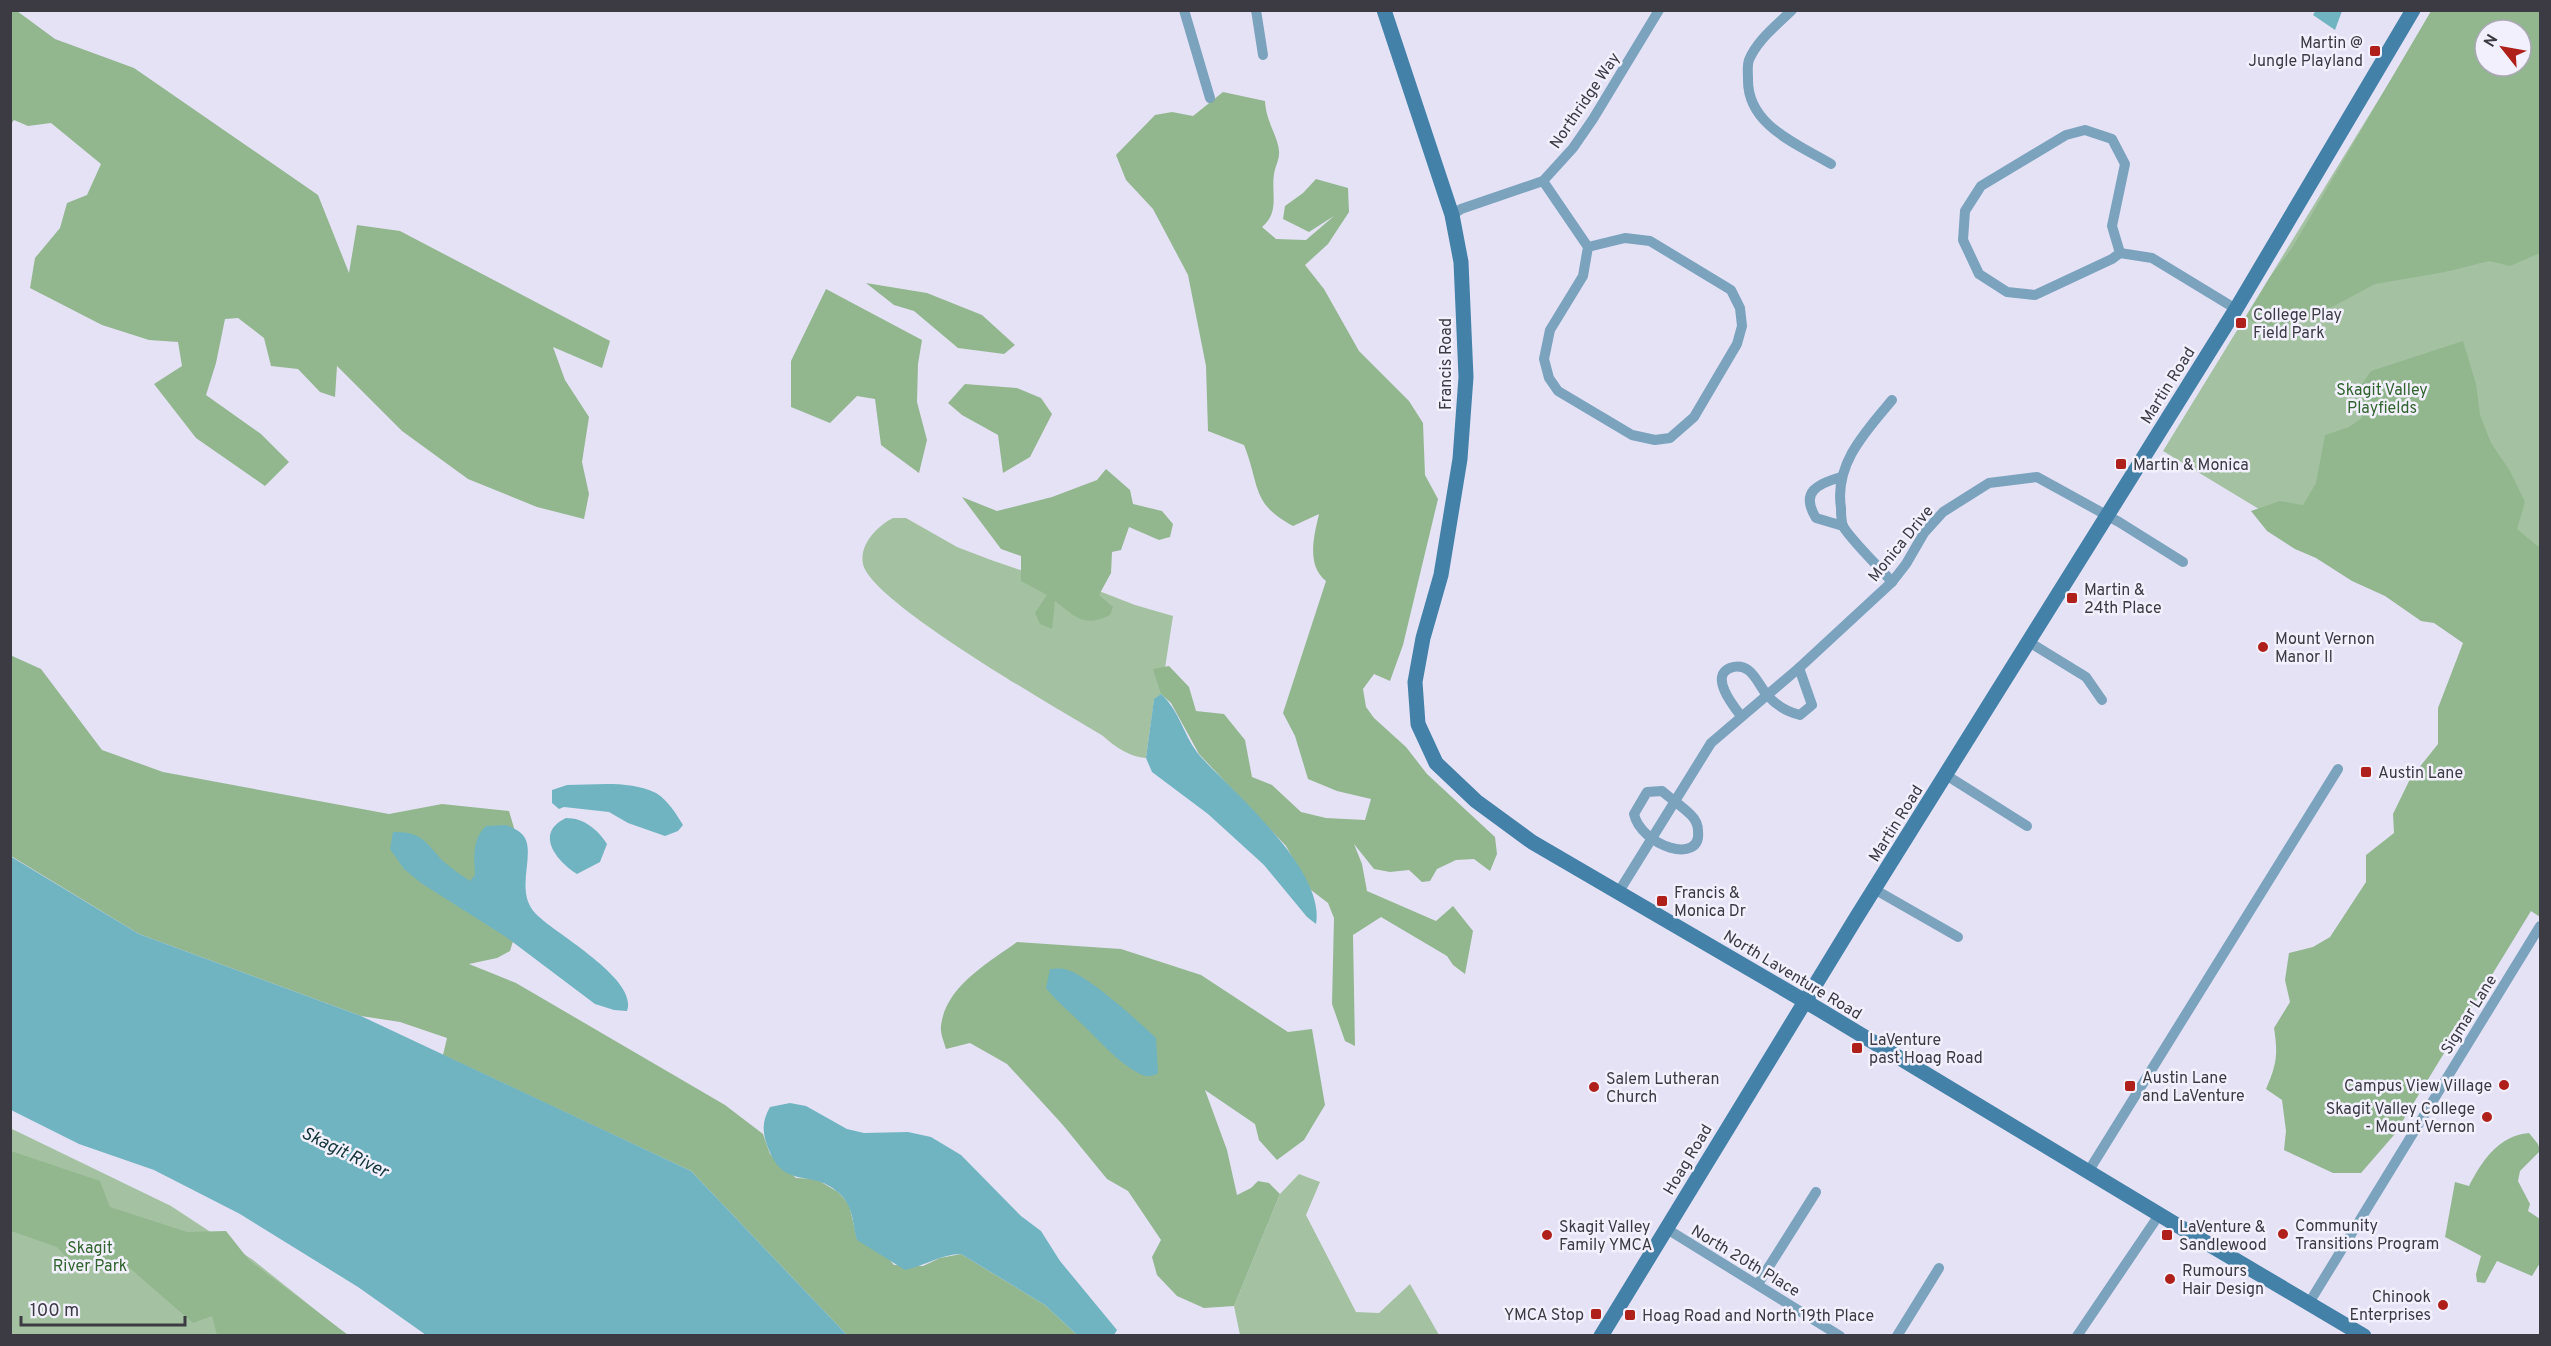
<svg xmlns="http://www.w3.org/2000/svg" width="2551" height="1346" font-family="Overpass,sans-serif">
<rect width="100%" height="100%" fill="#e5e2f6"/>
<g fill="#a4c2a1" fill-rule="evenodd">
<path d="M2433 11H2540V679L2163 451ZM2485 30H2521V66H2485Z"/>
<path d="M893 518H906L957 547 991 560 1029 573 1081 584 1135 605 1173 616 1161 694 1154 700 1146 758C1130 757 1115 747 1103 736 1062 711 871 603 863 564 859 545 877 526 893 518Z"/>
<polygon points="10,1128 171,1206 253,1260 347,1335 11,1335"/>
<polygon points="1299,1174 1320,1182 1306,1215 1356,1312 1379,1313 1410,1284 1439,1335 1240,1335 1234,1306 1280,1194"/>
</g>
<g fill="#92b78f" fill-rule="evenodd">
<polygon points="11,10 17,11 55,39 134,68 318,195 349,273 357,225 400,231 610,341 602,368 553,347 565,380 589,417 582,462 589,494 584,519 537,507 468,479 402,431 337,366 335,397 320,392 298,369 271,366 264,338 238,318 225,319 216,363 206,395 261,434 289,462 265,486 196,438 154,384 182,366 178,342 149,340 102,325 30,288 35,258 60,228 67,203 87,195 101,164 51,123 28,126 14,120 11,124"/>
<path d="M2431 11H2540V253L2510 266 2489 261 2445 272 2375 284 2317 315 2263 330 2246 317 2270 277 2292 248ZM2485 30H2521V66H2485Z"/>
<path d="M1223 92 1265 101C1266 122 1278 136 1279 151 1280 158 1275 167 1274 174 1271 194 1280 212 1262 227L1276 239 1306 240 1334 216 1309 232 1283 219 1285 206 1303 193 1316 179 1348 188 1349 212 1328 244 1305 265 1324 289 1359 351 1409 401 1423 423 1425 475 1438 499 1403 645 1390 681 1374 674 1363 689 1366 707 1374 718 1406 747 1427 774 1495 837 1497 854 1490 871 1474 859 1456 860 1437 869 1430 881 1422 882 1409 870 1390 872 1374 869 1354 844 1362 864 1367 891 1436 921 1453 906 1473 931 1465 974 1453 965 1447 956 1381 917 1353 935 1355 1046 1345 1041 1332 1004 1334 918 1328 903 1311 890 1286 846 1199 754 1171 703 1161 694 1153 669 1169 666 1189 687 1196 711 1224 714 1245 740 1252 777 1272 785 1301 812 1326 818 1365 820 1371 799 1337 791 1308 779 1295 736 1283 713 1326 581C1306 565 1314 536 1319 514L1293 526C1251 504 1260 485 1244 445L1208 431 1206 366 1188 275 1153 209 1126 180 1116 155 1155 115 1172 112 1193 116Z"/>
<polygon points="866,283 927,293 982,315 1015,345 1004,354 958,348 914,311 894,305"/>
<polygon points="826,289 922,340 918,364 917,402 927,440 919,473 881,445 875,399 857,396 830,423 791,407 791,361"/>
<path d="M2463 341 2476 384 2480 415 2491 443 2510 471 2525 502 2517 529 2540 548V917L2531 911 2394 1135 2361 1173H2333L2284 1150 2286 1131 2282 1100 2266 1089C2277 1064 2278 1054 2274 1028L2290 1002 2285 980 2289 953 2313 947 2330 937 2366 882V855L2394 833 2393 814 2410 779 2438 744V708L2463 643 2434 623 2421 621 2385 596 2352 581 2316 558 2295 549 2267 531 2251 511 2280 501 2303 505 2316 483 2325 435 2349 427 2362 418V384L2371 371Z"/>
<polygon points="965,384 1017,388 1041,398 1052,414 1030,457 1003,473 998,435 962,415 948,403"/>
<path d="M1106 469 1130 490 1133 504 1162 511 1173 524 1170 537 1159 540 1129 527 1121 550 1112 552 1111 573 1099 595 1113 607 1110 615C1083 628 1076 617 1055 601L1052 629 1040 624 1035 613 1047 595 1021 581V556L1001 549 962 497 997 511 1052 497 1097 480Z"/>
<polygon points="10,655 41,669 102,750 163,772 389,814 442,804 509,811 522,855 522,912 510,951 497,958 469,964 516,983 725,1105 763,1134 770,1154 796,1178 816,1179 838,1192 849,1204 857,1239 889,1259 894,1265 923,1266 940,1258 961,1254 1045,1305 1077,1335 847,1335 691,1171 443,1055 447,1038 400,1022 361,1016 139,934 11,856"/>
<path d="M1017 942 1121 949 1201 975 1288 1032 1312 1029 1325 1105 1304 1140 1277 1160 1259 1140 1255 1124 1205 1090 1227 1150 1237 1195 1251 1188 1258 1181 1269 1183 1280 1194 1234 1306 1204 1308 1177 1296 1157 1275 1152 1257 1161 1240 1128 1191 1107 1179 1062 1124 1007 1064 970 1043 946 1049C944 1042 940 1033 941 1026 945 987 988 963 1017 942Z"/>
<path d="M2529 1133 2538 1144 2540 1151 2520 1171 2518 1181 2530 1204 2528 1211 2540 1219V1263L2532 1276 2497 1261 2485 1283 2477 1282 2476 1274 2481 1256 2445 1237 2455 1182 2469 1186C2482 1161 2498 1136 2529 1133Z"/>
<polygon points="11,1151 100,1181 110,1207 187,1232 226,1231 249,1260 348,1335 217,1335 212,1316 193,1323 125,1264 72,1263 57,1247 11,1231"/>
</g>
<g fill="#71b4c1">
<polygon points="2316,10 2342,11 2335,30 2313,15"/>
<path d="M1161 694C1180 711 1184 737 1200 756 1234 793 1326 870 1316 924L1307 917 1264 865 1208 814 1152 772 1146 758 1154 699Z"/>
<path d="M567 785C595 785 630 780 656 793 667 799 677 815 683 825L678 831 665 836 628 823 609 812 564 807 559 809 552 803V790Z"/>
<path d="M566 818C584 818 597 829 607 844L600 862 577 874C556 861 534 833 566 818Z"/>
<path d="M506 825C513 828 521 831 525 838 535 857 514 892 536 914 554 933 639 979 627 1011L614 1010 595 1004 506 937 421 883 404 869 390 849 393 832C422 831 426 843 443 861 451 868 461 875 470 881L475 875C474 857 472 839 486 826Z"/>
<polygon points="10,856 139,934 361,1016 691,1171 847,1335 426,1335 358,1287 240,1214 154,1170 79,1144 11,1110"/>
<path d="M1050 969C1054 969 1059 968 1064 969 1085 972 1139 1022 1156 1038L1158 1073C1152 1077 1146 1077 1140 1074 1117 1062 1101 1042 1083 1025 1070 1012 1057 1002 1046 988Z"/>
<path d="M790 1103 806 1106 847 1129 864 1133 908 1132 931 1137 961 1155 1021 1216 1041 1231 1060 1261 1117 1330 1114 1335H1077L1045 1305 961 1254C942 1254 924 1266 905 1270L857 1240C852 1222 854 1207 839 1193 809 1166 783 1194 766 1142 762 1129 763 1119 770 1107Z"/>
</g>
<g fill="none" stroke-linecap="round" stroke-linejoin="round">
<g stroke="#7ba3be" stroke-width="10">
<polyline points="1184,10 1210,98"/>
<polyline points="1256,10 1263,55"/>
<path d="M1792 10C1777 25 1757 40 1749 60 1747 65 1748 73 1748 79 1747 125 1797 144 1831 164"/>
<polygon points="2085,130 2112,139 2125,164 2112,226 2120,253 2112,259 2035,295 2007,292 1979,274 1963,240 1965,211 1981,186 2066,135"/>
<polyline points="1543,181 1588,247 1583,276 1550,330 1544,359 1549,378 1558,391 1632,435 1655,440 1670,438 1694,417 1737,344 1742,326 1740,308 1731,290 1650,241 1625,238 1588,247"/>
<polyline points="1452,215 1461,209 1543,181 1573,148 1593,119 1659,10"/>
<polyline points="2120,253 2152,258 2236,309"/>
<path d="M1841 477C1817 484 1800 492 1816 518L1843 526"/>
<path d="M1892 582C1881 569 1849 538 1843 526 1841 521 1841 513 1841 508 1834 464 1866 431 1892 400"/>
<polyline points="2029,642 2086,677 2102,700"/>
<path d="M1741 716C1734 707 1709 676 1730 668 1752 660 1758 686 1768 696 1777 706 1788 712 1800 715L1812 705 1799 668"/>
<polyline points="1946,775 2027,826"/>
<path d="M1662 791C1671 799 1682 806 1691 815 1695 819 1698 825 1698 831 1702 866 1641 846 1634 814L1647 792Z"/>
<polyline points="1874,889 1958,937"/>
<polyline points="1618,893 1711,743 1799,668 1892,582 1906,564 1924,533 1943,512 1989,483 2037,477 2119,522 2183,562"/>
<polyline points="2088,1172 2338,769"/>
<polyline points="1667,1229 1840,1336"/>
<polyline points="1758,1284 1816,1192"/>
<polyline points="2309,1303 2540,926"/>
<polyline points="1897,1336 1939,1268"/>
<polyline points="2077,1336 2159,1215"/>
</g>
<g stroke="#4381a9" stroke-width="15">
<polyline points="1384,10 1452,215 1461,262 1466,377 1460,459 1441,575 1423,638 1415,682 1418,724 1436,763 1476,801 1532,842 1820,1010 2205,1242 2364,1336"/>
<polyline points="1601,1336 1856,918 2236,309 2413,10"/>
</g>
</g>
<g fill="#b0201a" stroke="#f2f0fd" stroke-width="2">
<rect x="2369" y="45" width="12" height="12" rx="3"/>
<rect x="2235" y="317" width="12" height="12" rx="3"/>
<rect x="2115" y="458" width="12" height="12" rx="3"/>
<rect x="2066" y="592" width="12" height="12" rx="3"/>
<circle cx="2263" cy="647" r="6"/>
<rect x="2360" y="766" width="12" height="12" rx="3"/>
<rect x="1656" y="895" width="12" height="12" rx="3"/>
<rect x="1851" y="1042" width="12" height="12" rx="3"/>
<circle cx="2504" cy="1085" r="6"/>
<rect x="2124" y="1080" width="12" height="12" rx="3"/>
<circle cx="1594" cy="1087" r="6"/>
<circle cx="2487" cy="1117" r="6"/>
<circle cx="2283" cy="1234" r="6"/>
<circle cx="1547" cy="1235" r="6"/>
<rect x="2161" y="1229" width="12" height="12" rx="3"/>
<circle cx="2170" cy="1279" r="6"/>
<circle cx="2443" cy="1305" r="6"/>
<rect x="1590" y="1308" width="12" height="12" rx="3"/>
<rect x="1624" y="1309" width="12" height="12" rx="3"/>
</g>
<g text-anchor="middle" stroke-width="5" stroke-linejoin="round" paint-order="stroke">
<g font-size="16" fill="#3c3b43" stroke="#f2f0fd" text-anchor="start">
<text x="2363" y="48" text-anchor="end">Martin @<tspan x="2363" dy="18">Jungle Playland</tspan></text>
<text x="2253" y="320">College Play<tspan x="2253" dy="18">Field Park</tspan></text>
<text x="2133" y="470">Martin &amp; Monica</text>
<text x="2084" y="595">Martin &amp;<tspan x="2084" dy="18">24th Place</tspan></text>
<text x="2275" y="644">Mount Vernon<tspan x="2275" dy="18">Manor II</tspan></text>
<text x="2378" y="778">Austin Lane</text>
<text x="1674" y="898">Francis &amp;<tspan x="1674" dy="18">Monica Dr</tspan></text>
<text x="1869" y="1045">LaVenture<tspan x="1869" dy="18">past Hoag Road</tspan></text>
<text x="2142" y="1083">Austin Lane<tspan x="2142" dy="18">and LaVenture</tspan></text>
<text x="1606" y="1084">Salem Lutheran<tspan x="1606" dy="18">Church</tspan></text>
<text x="2492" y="1091" text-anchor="end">Campus View Village</text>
<text x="2475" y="1114" text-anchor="end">Skagit Valley College<tspan x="2475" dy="18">- Mount Vernon</tspan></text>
<text x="2295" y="1231">Community<tspan x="2295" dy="18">Transitions Program</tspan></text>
<text x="1559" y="1232">Skagit Valley<tspan x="1559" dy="18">Family YMCA</tspan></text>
<text x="2179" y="1232">LaVenture &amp;<tspan x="2179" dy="18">Sandlewood</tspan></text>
<text x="2182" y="1276">Rumours<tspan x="2182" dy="18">Hair Design</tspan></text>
<text x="2431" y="1302" text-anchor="end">Chinook<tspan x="2431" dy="18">Enterprises</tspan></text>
<text x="1584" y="1320" text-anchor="end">YMCA Stop</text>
<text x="1642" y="1321">Hoag Road and North 19th Place</text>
</g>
<g font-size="16" fill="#3c3b43" stroke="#f2f0fd">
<text transform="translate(1584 100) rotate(-56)" y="6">Northridge Way</text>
<text transform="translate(1445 364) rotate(-90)" y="6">Francis Road</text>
<text transform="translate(2167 385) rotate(-58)" y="6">Martin Road</text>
<text transform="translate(1900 543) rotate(-51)" y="6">Monica Drive</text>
<text transform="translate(1895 823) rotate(-58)" y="6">Martin Road</text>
<text transform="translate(1793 974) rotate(31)" y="6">North Laventure Road</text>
<text transform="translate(2468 1014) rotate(-58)" y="6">Sigmar Lane</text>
<text transform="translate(1687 1159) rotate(-59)" y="6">Hoag Road</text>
<text transform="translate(1746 1260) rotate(31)" y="6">North 20th Place</text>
</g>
<g font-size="16" fill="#31642e" stroke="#f2f0fd">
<text x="2382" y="395">Skagit Valley<tspan x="2382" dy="18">Playfields</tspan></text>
<text x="90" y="1253">Skagit<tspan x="90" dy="18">River Park</tspan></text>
</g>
<g font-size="18" font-style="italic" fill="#14363b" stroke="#f2f0fd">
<text transform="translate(345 1152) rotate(26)" y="6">Skagit River</text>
</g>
</g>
<rect width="2551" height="1346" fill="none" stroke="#3c3b43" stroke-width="24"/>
<g transform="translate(2503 48) rotate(301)"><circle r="28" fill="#f2f0fd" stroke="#a9a8b3" stroke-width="1.5"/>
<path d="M0-4.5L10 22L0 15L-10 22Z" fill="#b0201a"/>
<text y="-9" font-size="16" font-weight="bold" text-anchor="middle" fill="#3c3b43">N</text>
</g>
<path d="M21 1316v9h164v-9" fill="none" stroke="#3c3b43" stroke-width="3"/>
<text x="30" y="1316" font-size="18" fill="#3c3b43" stroke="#f2f0fd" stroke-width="4.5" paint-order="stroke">100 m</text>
</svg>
